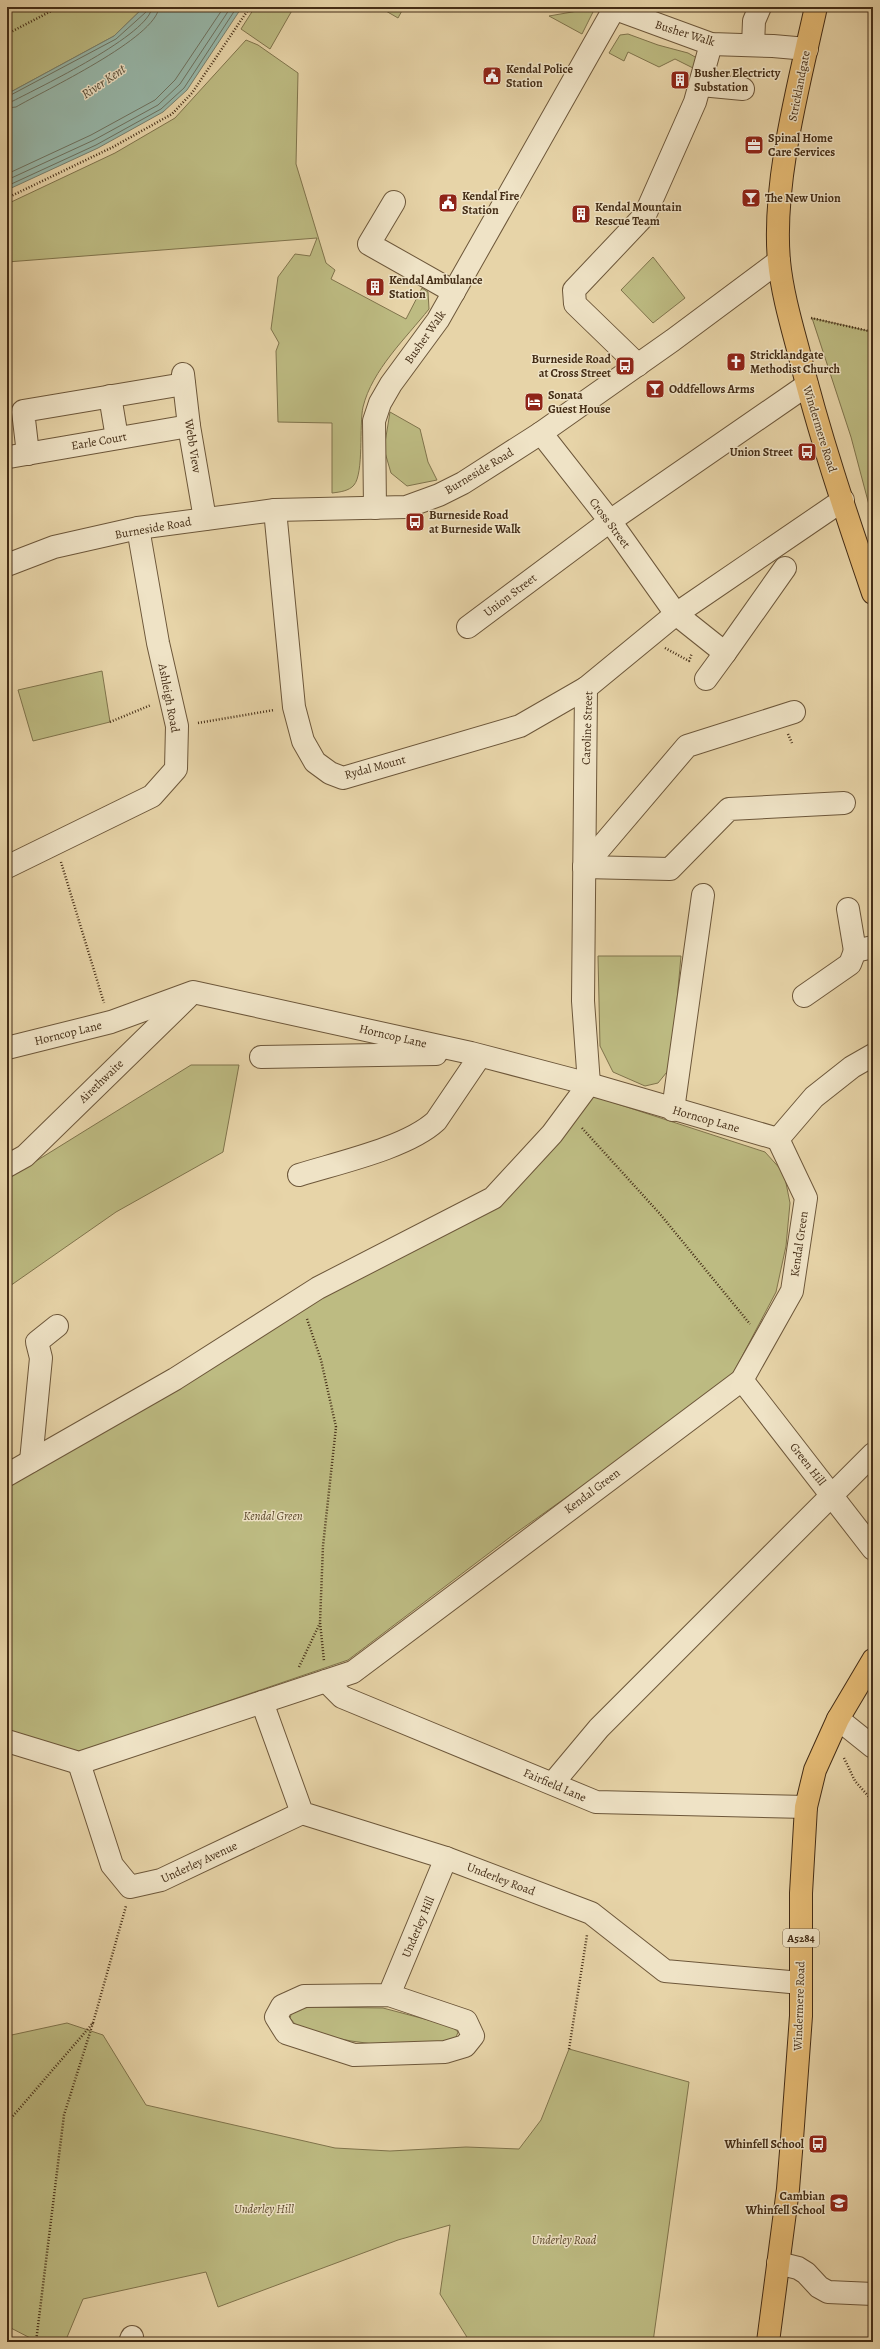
<svg xmlns="http://www.w3.org/2000/svg" width="880" height="2349" font-family="Alegreya,serif">
<rect width="100%" height="100%" fill="#e7d4a8"/>
<filter id="stains"><feTurbulence type="fractalNoise" baseFrequency=".005" numOctaves="4"/><feColorMatrix values="0 0 0 0 .2 0 0 0 0 .09 0 0 0 0 .02 0 0 0 .5 -.17"/></filter>
<radialGradient id="worn" r=".72"><stop offset=".6" stop-color="#630" stop-opacity="0"/><stop offset="1" stop-color="#630" stop-opacity=".3"/></radialGradient>
<g fill="#bdbb82" stroke="#80744c">
<polygon points="7,7 144,7 114,36 7,94"/>
<polygon points="255,7 294,7 270,49 241,29"/>
<polygon points="379,7 404,7 398,18"/>
<polygon points="595,8 582,34 549,16"/>
<polygon points="628,34 658,45 688,53 697,58 699,71 675,59 659,67 628,52 624,61 609,53 620,35"/>
<path d="M246 40 258 45 298 73 296 164 326 263 335 270 331 279 406 319 422 288 428 292 429 309C406 338 372 370 363 407 359 425 364 473 354 485 349 491 340 492 332 493V423L278 422 276 351 279 343 271 329 278 277 295 254 310 256 317 238 7 262V204L115 153 175 118Z"/>
<polygon points="653,257 685,298 653,323 621,290"/>
<polygon points="812,318 873,332 873,520 851,437"/>
<polygon points="390,412 420,429 428,462 437,480 407,486 391,473 384,449"/>
<polygon points="102,671 110,722 33,741 18,690"/>
<polygon points="598,956 681,956 671,1067 658,1083 645,1086 613,1072 600,1046"/>
<polygon points="191,1065 239,1065 223,1152 116,1212 7,1288 7,1179"/>
<polygon points="593,1096 765,1152 784,1173 790,1203 786,1246 776,1292 728,1383 513,1535 348,1660 79,1752 7,1736 7,1488 182,1385 302,1305 497,1201"/>
<polygon points="315,2007 383,2008 451,2026 458,2032 455,2040 403,2048 351,2041 307,2032 295,2024 290,2018 292,2012 301,2008"/>
<polygon points="67,2023 103,2035 146,2105 335,2148 390,2151 466,2147 519,2149 541,2120 569,2049 689,2082 653,2342 470,2342 440,2294 450,2225 398,2240 218,2307 206,2272 83,2299 65,2342 38,2342 7,2326 7,2036"/>
</g>
<polygon fill="#97b8ab" stroke="#76806f" points="144,7 242,7 187,90 163,112 98,148 7,190 7,94 114,36"/>
<g fill="none" stroke-linecap="round" stroke-linejoin="round">
<g stroke="#6e7260" stroke-width="1">
<polyline points="7,97 116,39 146,12 147,7"/>
<path d="M7 102 13 101C38 88 151 34 152 7"/>
<path d="M7 108 16 107C43 91 157 38 159 7"/>
<polyline points="7,174 91,135 155,100 175,80 224,7"/>
<polyline points="7,180 94,140 158,105 180,84 231,7"/>
<polyline points="7,186 96,145 161,109 184,88 237,7"/>
</g>
<defs>
<g id="minor">
<polyline points="610,7 711,44 773,46 807,49"/>
<polyline points="753,45 754,21 760,7"/>
<polyline points="701,85 743,89"/>
<polyline points="394,202 369,244 454,292"/>
<polyline points="638,365 575,304 574,290 645,215 695,102 711,44"/>
<polyline points="183,374 189,426 205,519"/>
<polyline points="110,396 117,438"/>
<polyline points="541,433 610,521 676,614 725,653 785,568"/>
<polyline points="28,454 23,411 184,384"/>
<polyline points="9,457 189,426"/>
<polyline points="375,508 374,421 380,403 391,384 438,320 614,9"/>
<polyline points="275,510 294,707 303,741 315,762 330,773 343,778 520,726 586,688"/>
<polyline points="7,565 54,547 138,528 275,510 406,507 439,495 463,483 541,433 673,340 779,261"/>
<polyline points="468,627 610,521 807,385"/>
<polyline points="706,679 725,653"/>
<polyline points="7,867 152,796 176,769 177,726 158,643 138,528"/>
<polyline points="584,867 670,869 729,809 844,803"/>
<polyline points="584,867 687,746 794,712"/>
<polyline points="848,909 855,951"/>
<polyline points="804,996 850,964 855,951 873,947"/>
<polyline points="7,1048 111,1022 193,992 471,1053 589,1084 778,1139"/>
<polyline points="261,1057 436,1054"/>
<polyline points="673,1110 703,895"/>
<polyline points="778,1139 814,1097 852,1067 873,1055"/>
<polyline points="7,1166 25,1156 187,998"/>
<path d="M299 1175C337 1163 407 1148 436 1121L480 1056"/>
<polyline points="742,1380 873,1549"/>
<polyline points="31,1461 41,1358 37,1342 57,1326"/>
<polyline points="7,1475 175,1379 318,1288 493,1198 552,1134 589,1084 583,1001 586,688 676,614 843,500"/>
<polyline points="326,1681 342,1697 596,1802 806,1807"/>
<polyline points="262,1702 302,1813 446,1858 591,1913 665,1971 801,1983"/>
<polyline points="838,1719 873,1747"/>
<polyline points="7,1741 79,1763 353,1672 742,1380 792,1291 806,1198 778,1139"/>
<polyline points="79,1763 112,1865 130,1887 161,1880 302,1813"/>
<polyline points="553,1783 599,1728 873,1454"/>
<polyline points="389,1995 466,2021 473,2036 465,2046 445,2052 354,2055 286,2033 276,2017 282,2006 304,1996 389,1995 446,1858"/>
<polyline points="778,2263 798,2268 806,2273 819,2287 828,2292 873,2294"/>
<polyline points="130,2342 132,2337"/>
</g>
<g id="highway">
<path d="M816 7C799 84 772 183 779 261 782 292 791 323 799 353 819 434 846 514 873 593"/>
<polyline points="768,2342 788,2189 792,2139 801,2016 801,1893 806,1807 815,1770 838,1719 873,1660"/>
</g>
</defs>
<use href="#minor" stroke="#6d573a" stroke-width="24"/>
<use href="#highway" stroke="#442d16" stroke-width="24"/>
<g stroke="#442d16" stroke-width="2.5" stroke-dasharray="1 2" stroke-linecap="butt">
<polyline points="7,34 59,7"/>
<polyline points="7,198 113,147 172,114 192,93 250,7"/>
<polyline points="811,318 873,332"/>
<polyline points="665,648 689,661 692,653"/>
<polyline points="110,722 151,705"/>
<polyline points="198,723 274,710"/>
<polyline points="788,734 792,743"/>
<polyline points="61,862 104,1003"/>
<polyline points="582,1128 660,1214 750,1324"/>
<polyline points="307,1319 321,1360 336,1427 323,1546 320,1622 324,1661"/>
<polyline points="299,1667 320,1623"/>
<polyline points="844,1758 855,1781 870,1798 873,1798"/>
<polyline points="569,2049 587,1935"/>
<polyline points="7,2123 93,2023 126,1906"/>
<polyline points="36,2342 64,2115 93,2023"/>
</g>
<use href="#minor" stroke="#efe3c6" stroke-width="22"/>
<use href="#highway" stroke="#e4ba74" stroke-width="22"/>
</g>
<defs>
<symbol id="civic-square" viewBox="-11 -11 22 22"><rect x="-9" y="-9" width="18" height="18" rx="4" fill="#8f2418" stroke="#efe3c6"/><path d="M-.6-6.5H3V-4.5H.6V-3L4-1V1h2V6H-6V1h2V-1L-.6-3ZM-1.2 2.5V6h2.4V2.5Z" fill="#fff"/></symbol>
<symbol id="building-square" viewBox="-11 -11 22 22"><rect x="-9" y="-9" width="18" height="18" rx="4" fill="#8f2418" stroke="#efe3c6"/><path d="M-4-6H4V6H1V3H-1V6H-4ZM-2.5-4.3h1.7v1.8h-1.7ZM.8-4.3h1.7v1.8H.8ZM-2.5-1h1.7V.8h-1.7ZM.8-1h1.7V.8H.8Z" fill="#fff"/></symbol>
<symbol id="office-square" viewBox="-11 -11 22 22"><rect x="-9" y="-9" width="18" height="18" rx="4" fill="#8f2418" stroke="#efe3c6"/><path d="M-6-3h4V-5.5h4V-3h4V5H-6ZM-1-4.5V-3h2v-1.5ZM-6 0V1H6V0Z" fill="#fff"/></symbol>
<symbol id="bar-square" viewBox="-11 -11 22 22"><rect x="-9" y="-9" width="18" height="18" rx="4" fill="#8f2418" stroke="#efe3c6"/><path d="M-6-5H6L.8 .8V4.5H3.5V6h-7V4.5H-.8V.8Z" fill="#fff"/></symbol>
<symbol id="church-square" viewBox="-11 -11 22 22"><rect x="-9" y="-9" width="18" height="18" rx="4" fill="#8f2418" stroke="#efe3c6"/><path d="M-1.2-6h2.4v3.5h3.3v2.4h-3.3V6h-2.4V-.1h-3.3v-2.4h3.3Z" fill="#fff"/></symbol>
<symbol id="bus-square" viewBox="-11 -11 22 22"><rect x="-9" y="-9" width="18" height="18" rx="4" fill="#8f2418" stroke="#efe3c6"/><path d="M-5-6H5V4H4V6H2V4H-2V6H-4V4H-5ZM-3.5-4V0h7V-4ZM-3.5 1.2v1.5H-2V1.2ZM2 1.2v1.5H3.5V1.2Z" fill="#fff"/></symbol>
<symbol id="hotel-square" viewBox="-11 -11 22 22"><rect x="-9" y="-9" width="18" height="18" rx="4" fill="#8f2418" stroke="#efe3c6"/><path d="M-6-4.5h1.5V1H6V5H4.5V3h-9V5H-6ZM-4 0a1.8 1.8 0 1 1 3.6 0ZM.5 0V-2.5h3Q6-2.5 6 0Z" fill="#fff"/></symbol>
<symbol id="school-square" viewBox="-11 -11 22 22"><rect x="-9" y="-9" width="18" height="18" rx="4" fill="#8f2418" stroke="#efe3c6"/><path d="M0-5L7-2L0 1L-7-2ZM-4 1L0 2.5L4 1V4Q0 6-4 4Z" fill="#fff"/></symbol>
</defs>
<g fill-rule="evenodd">
<use href="#civic-square" x="481" y="65" width="22" height="22"/>
<use href="#building-square" x="669" y="69" width="22" height="22"/>
<use href="#office-square" x="743" y="134" width="22" height="22"/>
<use href="#bar-square" x="740" y="187" width="22" height="22"/>
<use href="#civic-square" x="437" y="192" width="22" height="22"/>
<use href="#building-square" x="570" y="203" width="22" height="22"/>
<use href="#building-square" x="364" y="276" width="22" height="22"/>
<use href="#church-square" x="725" y="351" width="22" height="22"/>
<use href="#bus-square" x="614" y="355" width="22" height="22"/>
<use href="#bar-square" x="644" y="378" width="22" height="22"/>
<use href="#hotel-square" x="523" y="391" width="22" height="22"/>
<use href="#bus-square" x="796" y="441" width="22" height="22"/>
<use href="#bus-square" x="404" y="511" width="22" height="22"/>
<use href="#bus-square" x="807" y="2133" width="22" height="22"/>
<use href="#school-square" x="828" y="2192" width="22" height="22"/>
</g>
<g text-anchor="middle" stroke-width="3" stroke-linejoin="round" paint-order="stroke">
<rect fill="#efe3c6" stroke="#77644b" stroke-width="1" x="783" y="1929" width="36" height="18" rx="3"/>
<g font-size="11" font-weight="bold" fill="#442d16">
<text x="801" y="1942">A5284</text>
</g>
<g font-size="12" fill="#442d16" stroke="#efe3c6">
<text transform="translate(685 33) rotate(17)" y="4">Busher Walk</text>
<text transform="translate(799 86) rotate(-79)" y="4">Stricklandgate</text>
<text transform="translate(425 337) rotate(-55)" y="4">Busher Walk</text>
<text transform="translate(820 429) rotate(73)" y="4">Windermere Road</text>
<text transform="translate(99 441) rotate(-10)" y="4">Earle Court</text>
<text transform="translate(193 446) rotate(81)" y="4">Webb View</text>
<text transform="translate(479 471) rotate(-31)" y="4">Burneside Road</text>
<text transform="translate(610 523) rotate(53)" y="4">Cross Street</text>
<text transform="translate(153 528) rotate(-10)" y="4">Burneside Road</text>
<text transform="translate(510 595) rotate(-37)" y="4">Union Street</text>
<text transform="translate(169 698) rotate(79)" y="4">Ashleigh Road</text>
<text transform="translate(587 728) rotate(-88)" y="4">Caroline Street</text>
<text transform="translate(375 767) rotate(-15)" y="4">Rydal Mount</text>
<text transform="translate(68 1033) rotate(-14)" y="4">Horncop Lane</text>
<text transform="translate(393 1036) rotate(13)" y="4">Horncop Lane</text>
<text transform="translate(101 1081) rotate(-44)" y="4">Airethwaite</text>
<text transform="translate(706 1119) rotate(16)" y="4">Horncop Lane</text>
<text transform="translate(799 1244) rotate(-82)" y="4">Kendal Green</text>
<text transform="translate(808 1464) rotate(52)" y="4">Green Hill</text>
<text transform="translate(592 1491) rotate(-37)" y="4">Kendal Green</text>
<text transform="translate(555 1785) rotate(23)" y="4">Fairfield Lane</text>
<text transform="translate(199 1862) rotate(-25)" y="4">Underley Avenue</text>
<text transform="translate(501 1879) rotate(21)" y="4">Underley Road</text>
<text transform="translate(418 1927) rotate(-67)" y="4">Underley Hill</text>
<text transform="translate(799 2006) rotate(-88)" y="4">Windermere Road</text>
</g>
<g font-size="12" font-weight="bold" fill="#442d16" stroke="#efe3c6" text-anchor="start">
<text x="506" y="73">Kendal Police<tspan x="506" dy="14">Station</tspan></text>
<text x="694" y="77">Busher Electricty<tspan x="694" dy="14">Substation</tspan></text>
<text x="768" y="142">Spinal Home<tspan x="768" dy="14">Care Services</tspan></text>
<text x="462" y="200">Kendal Fire<tspan x="462" dy="14">Station</tspan></text>
<text x="765" y="202">The New Union</text>
<text x="595" y="211">Kendal Mountain<tspan x="595" dy="14">Rescue Team</tspan></text>
<text x="389" y="284">Kendal Ambulance<tspan x="389" dy="14">Station</tspan></text>
<text x="750" y="359">Stricklandgate<tspan x="750" dy="14">Methodist Church</tspan></text>
<text x="611" y="363" text-anchor="end">Burneside Road<tspan x="611" dy="14">at Cross Street</tspan></text>
<text x="669" y="393">Oddfellows Arms</text>
<text x="548" y="399">Sonata<tspan x="548" dy="14">Guest House</tspan></text>
<text x="793" y="456" text-anchor="end">Union Street</text>
<text x="429" y="519">Burneside Road<tspan x="429" dy="14">at Burneside Walk</tspan></text>
<text x="804" y="2148" text-anchor="end">Whinfell School</text>
<text x="825" y="2200" text-anchor="end">Cambian<tspan x="825" dy="14">Whinfell School</tspan></text>
</g>
<g font-size="12" font-style="italic" fill="#5c492c" stroke="#efe3c6">
<text x="273" y="1520">Kendal Green</text>
<text x="264" y="2213">Underley Hill</text>
<text x="564" y="2244">Underley Road</text>
</g>
<g font-size="13" font-style="italic" fill="#554934" stroke="#efe3c6">
<text transform="translate(103 81) rotate(-34)" y="5">River Kent</text>
</g>
</g>
<rect width="880" height="2349" fill="none" stroke="#e7d4a8" stroke-width="24"/>
<rect x="8" y="8" width="864" height="2333" fill="none" stroke="#442d16" stroke-width="2"/>
<rect x="12" y="12" width="856" height="2325" fill="none" stroke="#442d16"/>
<rect width="100%" height="100%" filter="url(#stains)"/>
<rect width="100%" height="100%" fill="url(#worn)"/>
</svg>
